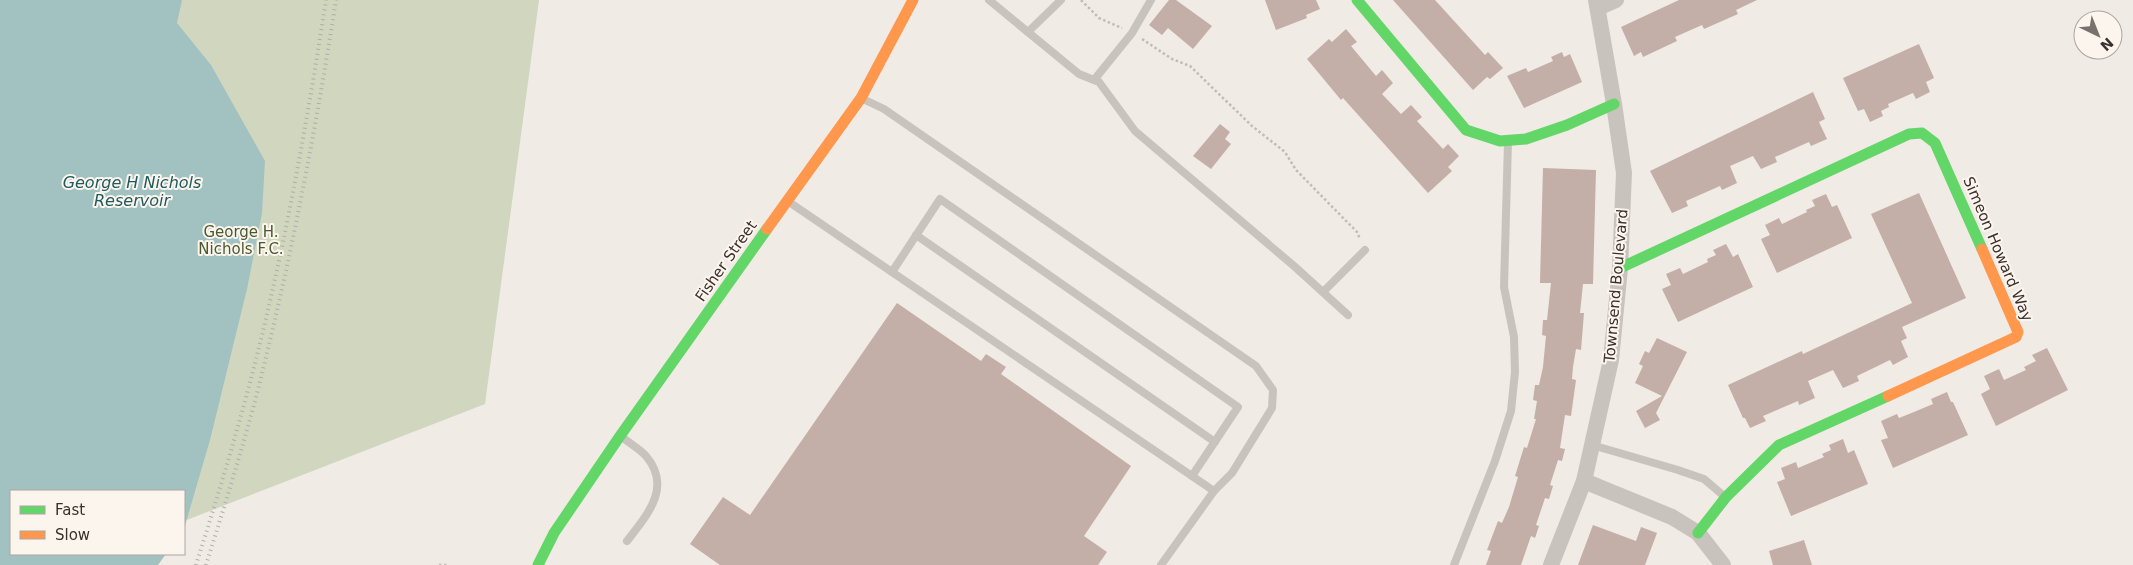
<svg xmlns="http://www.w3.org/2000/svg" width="2133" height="565" font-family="'DejaVu Sans',sans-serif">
<rect width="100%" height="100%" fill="#f0ebe5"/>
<polygon fill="#d1d6bf" points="0,0 539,0 485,404 184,521 184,491 11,491 11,554 0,565"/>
<polygon fill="#a1c2c1" points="0,0 182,0 177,23 211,65 265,161 262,213 247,289 210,440 184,529 184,491 11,491 11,554 166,554 158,565 0,565"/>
<g fill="#c3afa7">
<polygon points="1169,0 1176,0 1212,26 1193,49 1168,28 1162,35 1149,25"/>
<polygon points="1265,0 1316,0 1320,9 1306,15 1307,18 1276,30"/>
<polygon points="1393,0 1435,0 1485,55 1488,52 1503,68 1490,79 1487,77 1473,90"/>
<polygon points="1679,0 1757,0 1736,10 1738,14 1704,29 1702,25 1675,37 1677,41 1643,57 1641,52 1634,56 1621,27"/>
<polygon points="1346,29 1357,42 1351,46 1376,76 1382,70 1393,83 1382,94 1401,114 1411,105 1422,117 1417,121 1443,149 1448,144 1459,156 1448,167 1452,171 1428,193 1343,98 1341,100 1307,59 1329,39 1332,42"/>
<polygon points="1919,44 1934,78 1926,82 1930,92 1916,99 1913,93 1888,104 1889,107 1881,111 1883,116 1870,122 1864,109 1858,111 1843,78"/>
<polygon points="1562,52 1564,57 1570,54 1582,82 1524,108 1507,76 1526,68 1528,72 1553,61 1551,57"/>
<polygon points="1813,92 1825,119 1819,122 1827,139 1811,146 1809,142 1775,157 1777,162 1761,169 1753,156 1730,166 1737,183 1722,190 1720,186 1686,201 1688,206 1672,213 1650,171"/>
<polygon points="1220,124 1230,132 1225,139 1231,144 1211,169 1193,156"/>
<polygon points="1543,168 1596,170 1593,284 1583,284 1580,313 1584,313 1581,350 1576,349 1573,367 1572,379 1576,380 1571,416 1565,415 1560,448 1565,449 1562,461 1558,460 1550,485 1553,486 1549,499 1545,498 1536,525 1539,526 1535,538 1531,536 1521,565 1486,565 1491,551 1487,550 1498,521 1502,523 1509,507 1518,477 1515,476 1524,447 1527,448 1536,419 1534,419 1537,401 1533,400 1535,385 1539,385 1543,367 1546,336 1542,335 1543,320 1547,320 1551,283 1540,283"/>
<polygon points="1919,193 1966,298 1902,327 1907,338 1901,341 1908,357 1893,365 1890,360 1857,376 1859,381 1843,388 1833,370 1808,381 1815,398 1799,405 1798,401 1763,416 1766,421 1750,428 1745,418 1743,418 1728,385 1802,351 1803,354 1912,303 1871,214"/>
<polygon points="1826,194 1832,207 1837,205 1852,238 1777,273 1761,239 1770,235 1765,225 1779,218 1782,224 1807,212 1806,210 1815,206 1812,200"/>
<polygon points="1726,244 1733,257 1738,254 1753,287 1678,322 1662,289 1671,285 1666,274 1680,268 1683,274 1708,262 1707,259 1716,255 1713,250"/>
<polygon points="897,303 981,361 986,354 1006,367 1001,374 1131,466 1084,536 1107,552 1098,565 720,565 690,544 723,497 750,515"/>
<polygon points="1657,338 1687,352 1656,413 1660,420 1645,428 1636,411 1662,396 1635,383 1643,366 1639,364 1645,351 1649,353"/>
<polygon points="2047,348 2068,390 1996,426 1981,394 1990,389 1984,376 1999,369 2004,380 2026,370 2024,367 2036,361 2032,355"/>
<polygon points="1947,392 1951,402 1953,402 1968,435 1893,468 1881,440 1888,438 1881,421 1897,414 1899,418 1914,412 1933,404 1931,399"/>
<polygon points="1843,439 1848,453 1854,450 1868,484 1791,516 1777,482 1785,479 1781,468 1796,462 1798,468 1824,457 1822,454 1831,450 1829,445"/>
<polygon points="1593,525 1636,541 1641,527 1657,533 1645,565 1578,565"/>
<polygon points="1804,540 1812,565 1773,565 1769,551"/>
</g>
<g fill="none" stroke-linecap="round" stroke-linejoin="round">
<g stroke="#c2bbb6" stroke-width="2.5" stroke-dasharray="2.5 2.5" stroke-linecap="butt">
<polyline points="1081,0 1099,18 1122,28"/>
<polyline points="1142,39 1172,59 1190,66 1252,126 1285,152 1296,170 1357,232 1360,239"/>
<polyline points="439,565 449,565"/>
</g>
<g stroke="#c9c3be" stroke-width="8">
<polyline points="989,0 1079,74 1099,82 1135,131 1294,266 1348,315"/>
<polyline points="1028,32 1061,0"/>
<polyline points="1094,80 1132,33 1151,0"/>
<polyline points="789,202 1214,491 1232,473 1272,408 1273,390 1256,366 884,109 863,99"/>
<polyline points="916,235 1215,442"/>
<polyline points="892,272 940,199 1238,407 1192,476"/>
<polyline points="1323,292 1365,250"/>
<path d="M622 437C629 443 640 449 646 456 673 488 646 516 627 541"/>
<polyline points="1592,445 1678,470 1704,479 1724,496"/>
<polyline points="1161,565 1214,491"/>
<polyline points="1454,565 1495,461 1511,411 1515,372 1514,337 1504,287 1508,142"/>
</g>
<g stroke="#c9c3be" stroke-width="16">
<polyline points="1598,8 1616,0"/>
<polyline points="1584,481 1672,517 1698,533 1723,565"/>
<polyline points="1551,565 1584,481 1611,360 1620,268 1624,173 1614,104 1596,0"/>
</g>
<g stroke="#63d668" stroke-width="11">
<polyline points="1357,0 1466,130 1500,141 1526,139 1567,125 1614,104"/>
<polyline points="1620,268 1909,134 1922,133 1935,143 1982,249"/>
<polyline points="1698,533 1726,497 1779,445 1888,396"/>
<polyline points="538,565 554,533 620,436 767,229"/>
</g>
<g stroke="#ff974d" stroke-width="11">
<polyline points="767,229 861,98 913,0"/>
<polyline points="1888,396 2016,337 2018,332 1982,249"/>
</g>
<g stroke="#b1aca8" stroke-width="4" stroke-dasharray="1 4" stroke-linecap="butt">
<path d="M196 565C213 511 230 456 245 401 281 269 305 135 326 0"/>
<path d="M206 565C223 511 240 456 255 401 289 269 315 135 336 0"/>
</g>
</g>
<g text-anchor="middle" stroke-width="4" stroke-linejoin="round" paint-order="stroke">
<g font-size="15" fill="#4a5a2e" stroke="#fbf5ee">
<text x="241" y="237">George H.<tspan x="241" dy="17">Nichols F.C.</tspan></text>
</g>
<g font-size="15" fill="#3b302b" stroke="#fbf5ee">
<text transform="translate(1998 249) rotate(67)" y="5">Simeon Howard Way</text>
<text transform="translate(726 261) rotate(-55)" y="5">Fisher Street</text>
<text transform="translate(1616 286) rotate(-85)" y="5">Townsend Boulevard</text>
</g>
<g font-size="16" font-style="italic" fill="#1f5a5e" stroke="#fbf5ee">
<text x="132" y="188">George H Nichols<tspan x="132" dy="18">Reservoir</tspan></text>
</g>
</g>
<rect x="10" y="490" width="175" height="65" fill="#fbf5ee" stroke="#aea6a0"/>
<rect x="20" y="506" width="25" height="8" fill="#63d668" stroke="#aea6a0"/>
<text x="55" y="515" font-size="15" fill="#3b302b">Fast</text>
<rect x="20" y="531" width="25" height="8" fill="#ff974d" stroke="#aea6a0"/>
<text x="55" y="540" font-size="15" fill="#3b302b">Slow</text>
<g transform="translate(2098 35) rotate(137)"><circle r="24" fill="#fbf5ee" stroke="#aea6a0"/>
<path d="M0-4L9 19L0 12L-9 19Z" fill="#7a716c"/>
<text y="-8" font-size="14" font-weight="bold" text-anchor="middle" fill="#3b302b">N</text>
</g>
</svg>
